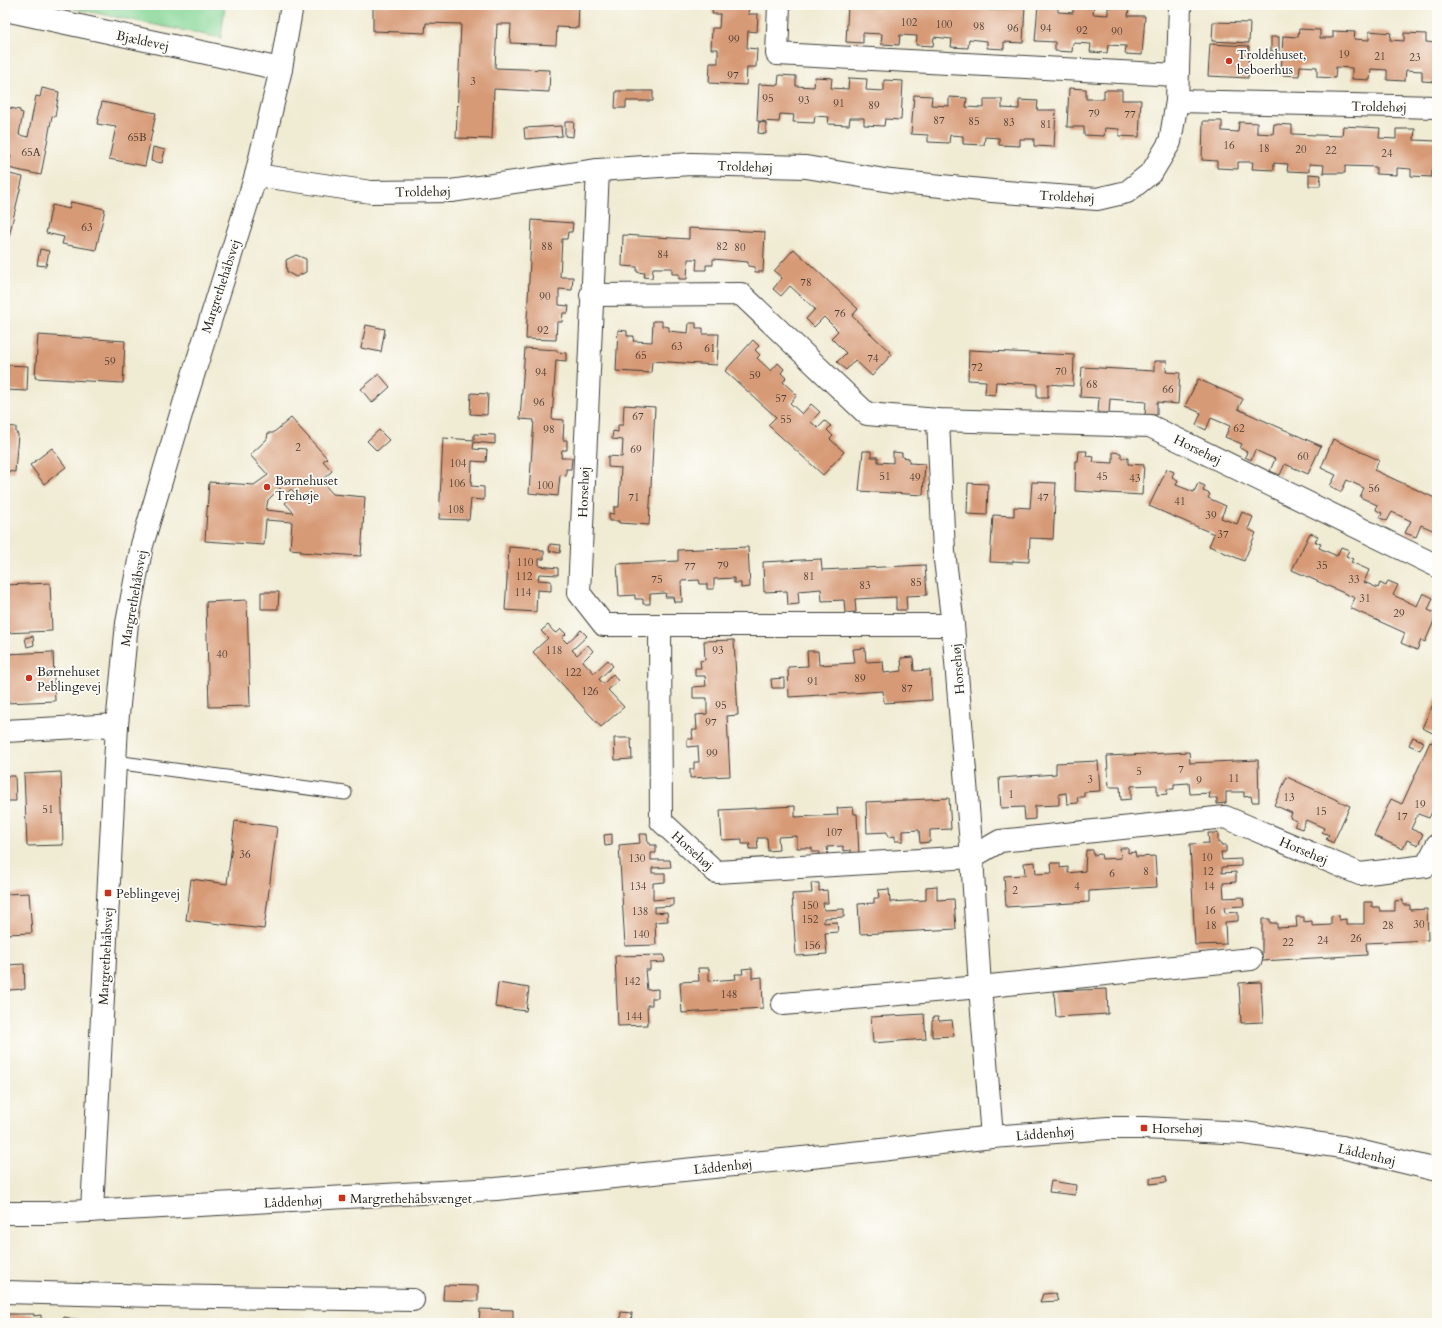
<svg xmlns="http://www.w3.org/2000/svg" width="1442" height="1328" font-family="Cardo,serif">
<rect width="100%" height="100%" fill="#fdfcf7"/>
<filter id="ink" filterUnits="userSpaceOnUse"><feTurbulence type="fractalNoise" baseFrequency=".025" numOctaves="2"/><feDisplacementMap in="SourceGraphic" scale="8" xChannelSelector="R" yChannelSelector="G"/><feConvolveMatrix kernelMatrix="1 2 1 2 8 2 1 2 1" color-interpolation-filters="sRGB"/></filter>
<filter id="wash" filterUnits="userSpaceOnUse"><feTurbulence type="fractalNoise" baseFrequency=".012" numOctaves="4" result="noise"/><feDisplacementMap in="SourceGraphic" scale="16" xChannelSelector="R" yChannelSelector="G"/><feGaussianBlur stdDeviation="0.9" result="paint"/><feColorMatrix in="noise" values="0 0 0 0 0 0 0 0 0 0 0 0 0 0 0 0 0 1.4 0 .05"/><feComposite in="paint" operator="in"/></filter>
<g filter="url(#wash)">
<rect width="100%" height="100%" fill="#f0ebd3"/>
<polygon fill="#85d696" stroke="#507959" points="56,5 225,5 221,38"/>
<g id="blocks">
<g fill="#d79a76" fill-rule="evenodd">
<polygon points="373,5 579,5 578,28 557,27 556,45 510,43 511,24 497,24 495,68 550,70 549,92 494,89 492,139 456,138 461,24 426,23 425,33 373,31"/>
<polygon points="713,5 749,5 748,14 758,14 757,32 748,31 747,48 757,49 756,67 747,67 746,85 709,83 710,63 718,63 718,49 711,49 712,28 719,28 720,14 712,14"/>
<polygon points="848,5 919,5 919,7 933,7 933,5 955,5 954,8 969,9 969,5 990,5 989,10 1004,10 1005,5 1025,5 1023,43 1004,42 1004,49 987,48 987,41 969,39 968,48 951,47 952,39 934,37 933,46 916,45 917,36 900,35 899,45 881,44 882,34 863,33 863,43 846,42"/>
<polygon points="1038,5 1058,5 1058,12 1073,13 1073,6 1094,7 1093,14 1108,15 1108,7 1129,8 1128,16 1145,16 1142,55 1125,54 1126,46 1108,45 1107,53 1090,52 1091,44 1073,43 1072,52 1055,51 1055,42 1035,41"/>
<polygon points="1213,22 1250,23 1249,43 1212,41"/>
<polygon points="1299,29 1320,30 1320,38 1333,38 1333,31 1355,32 1354,39 1369,40 1369,31 1391,33 1390,40 1404,41 1404,33 1426,34 1426,42 1437,43 1437,82 1422,81 1422,71 1406,70 1405,81 1387,80 1387,70 1371,69 1370,80 1352,79 1352,68 1336,67 1335,78 1317,77 1317,67 1300,66 1299,76 1281,75 1283,36 1298,37"/>
<rect x="1271" y="37" width="8" height="14"/>
<polygon points="1210,44 1249,46 1248,78 1208,76"/>
<polygon points="779,75 796,76 796,86 814,87 815,77 832,78 831,88 848,89 849,78 867,79 866,90 884,91 884,80 903,81 901,120 885,119 884,126 864,125 864,118 850,118 849,125 828,124 829,117 815,116 814,123 793,122 794,115 780,114 779,122 757,121 759,84 778,85"/>
<polygon points="42,88 59,92 55,117 52,116 41,175 8,168 11,156 5,154 5,107 20,110 20,112 23,113 19,135 28,137 36,96 40,97"/>
<polygon points="1069,88 1086,89 1086,99 1104,99 1104,90 1122,90 1122,100 1141,100 1139,137 1119,136 1119,129 1105,128 1104,136 1084,135 1084,127 1067,127"/>
<polygon points="616,91 653,91 653,101 626,101 626,108 615,108"/>
<polygon points="914,95 932,96 931,105 949,106 949,97 967,98 966,107 984,108 984,99 1002,99 1002,108 1019,109 1019,100 1038,101 1037,110 1056,110 1054,147 1034,146 1034,139 1020,139 1020,146 999,145 999,138 985,137 984,145 963,144 963,136 950,135 949,143 928,142 928,135 911,134"/>
<polygon points="102,102 156,113 145,166 109,159 116,127 97,124"/>
<polygon points="1203,121 1222,121 1222,131 1238,132 1239,122 1257,123 1257,133 1273,134 1274,124 1292,125 1292,134 1342,136 1343,126 1380,128 1379,138 1396,139 1396,129 1415,129 1414,140 1437,141 1437,170 1432,170 1432,177 1411,176 1411,169 1397,168 1397,175 1376,174 1376,167 1345,166 1345,173 1323,173 1324,165 1309,164 1309,172 1287,171 1288,164 1274,163 1274,170 1252,169 1253,162 1238,162 1238,169 1217,168 1217,161 1202,160"/>
<polygon points="565,122 574,122 573,137 565,136"/>
<polygon points="759,122 766,123 766,134 758,133"/>
<polygon points="561,126 562,136 525,139 524,128"/>
<polygon points="153,147 165,150 162,163 151,161"/>
<polygon points="5,173 23,177 9,236 5,235"/>
<polygon points="1309,174 1321,175 1320,186 1309,186"/>
<polygon points="71,202 105,209 96,250 62,244 64,237 46,233 52,205 69,209"/>
<polygon points="532,220 573,223 572,232 568,232 567,239 562,239 560,277 573,277 572,290 559,289 559,305 569,306 568,313 563,313 562,322 557,322 556,340 526,339"/>
<polygon points="689,228 765,232 763,272 755,272 755,267 748,266 748,262 713,259 713,265 706,265 706,270 696,270 697,259 688,259 687,279 679,279 679,274 672,274 672,268 653,268 652,278 651,278 644,277 645,273 637,272 637,267 622,266 623,235 689,239"/>
<polygon points="40,249 49,251 46,266 37,265"/>
<polygon points="794,249 858,309 852,316 892,354 872,376 855,360 846,370 837,362 846,353 831,338 838,331 824,317 814,327 806,319 815,309 790,286 781,296 773,289 782,278 774,271"/>
<polygon points="296,255 306,259 306,272 296,277 287,272 286,260"/>
<polygon points="653,321 662,321 662,326 669,327 669,331 688,333 689,323 696,323 696,328 703,328 703,334 719,334 717,365 652,361 651,373 616,371 618,330 627,331 627,336 634,336 633,341 652,342"/>
<polygon points="366,325 385,329 381,352 361,348"/>
<polygon points="38,335 125,341 123,383 35,378"/>
<polygon points="753,340 759,346 755,350 760,355 757,358 771,371 778,363 784,369 781,373 786,378 783,382 797,395 790,403 802,414 811,404 820,412 811,422 818,428 825,421 831,426 827,430 833,436 830,439 844,452 823,475 768,425 776,417 725,371"/>
<polygon points="525,348 557,350 557,352 566,353 566,361 556,360 552,419 564,420 563,440 567,440 567,450 562,450 561,458 572,458 571,469 566,469 566,476 560,475 558,496 529,493 534,420 520,419"/>
<polygon points="969,350 1074,355 1073,386 1048,384 1048,398 1037,398 1037,384 996,382 995,395 985,394 986,381 968,380"/>
<polygon points="1154,361 1167,361 1166,372 1180,373 1178,404 1157,402 1157,415 1145,415 1146,402 1110,399 1109,413 1098,413 1099,398 1080,397 1082,367 1154,371"/>
<polygon points="5,365 28,366 27,391 5,390"/>
<polygon points="379,374 390,387 372,403 361,389"/>
<polygon points="1198,379 1243,399 1238,409 1321,446 1308,474 1285,464 1280,475 1270,471 1275,459 1255,450 1251,460 1245,457 1247,452 1240,448 1242,444 1225,437 1230,426 1211,418 1206,430 1196,425 1201,413 1185,406"/>
<polygon points="471,393 488,394 487,415 470,414"/>
<polygon points="624,405 655,407 649,525 619,523 619,521 609,521 609,513 614,514 614,507 619,507 621,468 608,467 608,456 622,457 623,440 612,439 613,431 618,432 618,425 623,425"/>
<path d="M291 418 327 458 323 461 332 471 321 481 333 494 365 497 361 556 300 552 301 550 290 549 292 522 266 520 264 545 205 541 209 482 254 485 268 475 250 455 267 439 268 433H273ZM280 488 286 494 291 489 295 493 285 503 294 513 266 510 268 500Z"/>
<polygon points="5,426 16,427 16,433 18,434 15,472 5,471"/>
<polygon points="379,430 389,440 377,451 367,441"/>
<polygon points="474,434 495,435 495,444 474,442 473,449 487,450 486,462 472,461 471,486 484,487 484,500 471,499 469,520 439,519 443,438 474,440"/>
<polygon points="1333,439 1379,460 1374,470 1437,499 1437,532 1421,525 1416,537 1405,533 1411,521 1392,512 1387,521 1380,518 1382,513 1376,510 1377,505 1360,497 1364,488 1347,480 1341,492 1330,486 1336,475 1321,468"/>
<polygon points="52,448 66,467 44,484 30,465"/>
<polygon points="863,451 871,451 871,457 878,457 878,462 893,463 893,452 902,453 902,457 909,458 909,463 925,464 923,495 859,491"/>
<polygon points="1079,451 1087,451 1086,456 1094,457 1093,462 1113,463 1113,452 1121,453 1121,458 1128,458 1128,464 1144,465 1142,495 1075,491 1076,461 1078,461"/>
<polygon points="1167,469 1174,472 1172,477 1178,480 1176,485 1194,492 1198,483 1205,486 1203,491 1210,494 1208,498 1226,506 1221,518 1237,524 1242,512 1253,517 1248,529 1256,533 1244,561 1209,546 1214,534 1149,506"/>
<polygon points="1032,482 1056,483 1053,539 1030,538 1029,562 1013,561 1013,563 990,562 993,515 1014,516 1014,507 1030,508"/>
<polygon points="968,483 988,484 987,515 967,514"/>
<polygon points="1310,533 1318,536 1315,542 1321,544 1319,548 1337,556 1341,547 1349,550 1346,556 1353,559 1351,562 1369,570 1364,582 1378,588 1380,583 1386,586 1388,581 1398,585 1393,595 1417,606 1423,593 1433,598 1428,610 1437,614 1425,642 1421,640 1417,650 1401,643 1405,633 1350,608 1355,598 1292,570"/>
<polygon points="550,544 561,545 560,553 549,551"/>
<polygon points="509,547 540,549 540,551 544,551 544,559 539,559 539,566 558,568 558,575 539,574 538,580 551,581 551,591 537,590 536,612 505,610"/>
<polygon points="748,547 750,587 741,588 741,583 734,583 734,578 714,579 714,589 707,589 707,584 700,584 699,580 681,581 682,602 674,602 673,597 665,597 666,593 650,594 650,604 643,604 643,599 635,599 635,595 619,596 617,564 678,561 678,550"/>
<polygon points="821,559 822,570 925,565 927,595 906,596 907,610 896,610 896,597 855,599 856,612 845,613 844,600 822,601 821,589 798,591 799,604 788,605 787,591 764,592 763,562"/>
<polygon points="50,583 52,631 5,633 5,585"/>
<polygon points="261,592 279,592 278,609 261,609"/>
<polygon points="247,600 250,706 209,707 206,602"/>
<polygon points="548,625 554,632 557,633 561,629 566,634 562,638 567,643 581,630 587,636 572,650 577,655 588,645 593,651 583,661 594,673 608,660 613,666 599,679 603,684 613,674 618,681 608,690 624,707 601,727 533,652 548,638 541,631"/>
<polygon points="33,636 34,645 27,647 25,638"/>
<polygon points="734,640 738,715 727,716 730,776 690,778 690,769 694,769 694,762 699,762 698,746 687,747 687,739 693,739 692,730 697,730 696,715 707,714 707,698 693,698 693,687 706,686 705,676 695,676 695,668 701,668 700,661 705,660 704,641"/>
<polygon points="865,648 866,662 883,661 884,673 902,671 901,658 913,657 914,671 930,670 932,700 884,703 883,691 789,697 788,667 808,666 807,651 818,651 819,665 855,663 853,649"/>
<polygon points="53,652 55,701 5,703 5,654"/>
<polygon points="784,678 784,688 772,688 771,679"/>
<polygon points="1437,696 1437,735 1422,728"/>
<polygon points="1413,737 1424,742 1420,750 1409,745"/>
<polygon points="614,738 631,738 632,759 615,760"/>
<polygon points="1430,742 1437,745 1437,801 1429,818 1418,814 1411,829 1423,834 1418,845 1407,840 1403,849 1374,836 1391,799 1402,804"/>
<polygon points="1189,752 1190,763 1258,760 1259,802 1252,802 1251,796 1244,797 1244,792 1226,792 1226,803 1217,804 1217,798 1209,798 1210,793 1190,794 1189,783 1174,784 1174,789 1167,789 1167,794 1157,795 1157,785 1131,786 1131,799 1121,800 1120,787 1109,787 1107,756"/>
<polygon points="1098,761 1100,791 1084,792 1084,797 1077,797 1078,803 1067,804 1066,793 1059,794 1059,805 1035,806 1035,819 1025,820 1024,807 1001,808 999,778 1056,774 1056,763"/>
<polygon points="61,772 63,845 27,846 24,774"/>
<polygon points="5,776 15,776 16,801 7,801 7,803 5,803"/>
<polygon points="1287,777 1350,806 1333,843 1326,839 1329,835 1322,832 1324,828 1306,820 1302,829 1294,826 1297,821 1290,818 1292,813 1274,805"/>
<polygon points="949,798 951,829 930,830 930,842 920,843 919,830 903,831 903,841 895,841 895,836 888,837 887,832 867,833 866,802"/>
<polygon points="795,806 795,817 838,815 837,808 853,807 854,814 857,814 859,855 851,855 851,850 843,851 843,846 827,847 828,856 820,857 820,852 812,852 812,848 797,848 797,836 778,837 779,850 768,851 767,838 757,838 758,849 749,849 750,844 742,844 742,839 722,840 720,810"/>
<polygon points="235,821 277,827 264,929 186,920 191,879 227,884"/>
<polygon points="1208,833 1218,833 1218,843 1221,843 1221,845 1226,845 1226,852 1221,852 1222,860 1241,859 1241,866 1222,867 1222,873 1236,872 1236,882 1223,883 1224,898 1243,897 1244,906 1224,907 1225,913 1238,912 1238,921 1225,922 1226,944 1195,945 1190,844 1209,843"/>
<polygon points="612,834 612,845 605,846 604,835"/>
<polygon points="639,834 647,834 648,843 650,843 650,845 656,845 656,853 651,853 651,860 670,860 671,867 652,868 652,873 665,873 665,882 653,883 653,900 673,898 673,906 654,907 654,913 667,912 668,921 655,922 656,945 625,946 619,845 640,843"/>
<polygon points="1120,848 1128,848 1128,853 1135,852 1136,857 1155,856 1157,887 1089,891 1089,902 1006,907 1004,876 1025,875 1024,863 1035,862 1036,874 1052,873 1051,863 1060,863 1060,868 1068,867 1068,873 1085,871 1086,850 1093,850 1093,855 1101,854 1102,859 1121,858"/>
<polygon points="811,883 819,883 819,891 827,890 828,903 823,903 824,910 844,909 844,917 824,918 824,923 837,922 838,932 825,933 827,954 796,956 792,894 812,893"/>
<polygon points="937,886 937,900 954,899 956,929 860,934 858,904 874,903 874,898 879,898 878,890 889,889 890,902 926,900 926,887"/>
<polygon points="29,893 32,933 5,934 5,894"/>
<polygon points="1403,900 1403,905 1410,905 1410,910 1427,909 1428,940 1366,943 1367,955 1262,961 1262,919 1270,919 1270,923 1277,923 1277,928 1297,927 1296,917 1304,917 1304,922 1312,921 1312,926 1331,925 1331,916 1339,915 1339,920 1346,919 1346,924 1364,924 1364,902 1372,902 1372,907 1379,907 1380,911 1395,911 1395,901"/>
<polygon points="664,955 665,962 650,963 650,970 645,970 647,990 658,989 658,998 652,998 652,1005 647,1005 648,1025 618,1026 615,956"/>
<polygon points="24,964 25,989 9,990 7,965"/>
<polygon points="698,968 709,968 709,981 736,979 735,974 743,974 742,969 752,968 752,978 762,977 763,1008 682,1013 680,982 699,981"/>
<polygon points="1261,982 1263,1022 1241,1023 1239,983"/>
<polygon points="498,983 529,988 526,1011 495,1007"/>
<polygon points="1107,989 1108,1014 1056,1017 1054,991"/>
<polygon points="924,1014 926,1039 873,1043 871,1017"/>
<polygon points="933,1017 938,1017 939,1021 952,1020 954,1036 932,1037 932,1021 933,1021"/>
<polygon points="1166,1176 1167,1182 1150,1184 1150,1178"/>
<polygon points="1051,1181 1076,1185 1075,1195 1049,1192"/>
<polygon points="444,1285 478,1286 478,1301 443,1300"/>
<polygon points="1055,1293 1058,1301 1040,1302 1043,1294"/>
<polygon points="480,1309 513,1310 513,1323 479,1323"/>
<polygon points="621,1312 632,1313 631,1323 620,1323"/>
<polygon points="5,1314 34,1314 34,1316 41,1315 41,1323 5,1323"/>
<polygon points="64,1317 90,1322 90,1323 62,1323"/>
</g>
</g>
</g>
<g filter="url(#ink)">
<use href="#blocks" fill-opacity="0" stroke="#3c3b37" stroke-width="1"/>
<g fill="none" stroke-linecap="round" stroke-linejoin="round">
<defs>
<polyline id="service" points="115,762 345,793"/>
<g id="minor">
<polyline points="779,5 777,54 1177,75"/>
<polyline points="5,10 281,69"/>
<polyline points="1177,101 1437,107"/>
<polyline points="598,170 579,593 604,625 953,625"/>
<polyline points="256,175 371,192 451,191 598,170 691,164 806,167 891,181 992,191 1097,199 1127,192 1152,172 1170,142 1177,101 1180,5"/>
<polyline points="591,295 741,294 867,414 938,420 1150,426 1437,566"/>
<polyline points="938,420 944,552 953,625 972,857 980,987 992,1137"/>
<polyline points="660,626 661,821 716,872 972,857 1000,841 1225,817 1360,874 1426,866 1437,845"/>
<polyline points="5,731 117,725"/>
<polyline points="783,1004 980,987 1251,959"/>
<polyline points="92,1211 117,725 127,623 142,545 184,404 256,175 281,69 292,5"/>
<polyline points="5,1292 156,1296 413,1300"/>
</g>
<polyline id="tertiary" points="5,1213 49,1213 496,1189 881,1150 992,1137 1108,1128 1144,1128 1244,1133 1342,1147 1437,1170"/>
</defs>
<use href="#service" stroke="#3c3b37" stroke-width="15"/>
<use href="#minor" stroke="#3c3b37" stroke-width="24"/>
<use href="#tertiary" stroke="#3c3b37" stroke-width="24"/>
<use href="#service" stroke="#fff" stroke-width="13"/>
<use href="#minor" stroke="#fff" stroke-width="22"/>
<use href="#tertiary" stroke="#fff" stroke-width="22"/>
</g>
</g>
<g fill="#c8321e" stroke="#fdfcf7" stroke-width="1.5">
<circle cx="1229" cy="61" r="4"/>
<circle cx="267" cy="487" r="4"/>
<circle cx="29" cy="678" r="4"/>
<rect x="104" y="889" width="8" height="8" rx="2"/>
<rect x="1140" y="1124" width="8" height="8" rx="2"/>
<rect x="338" y="1194" width="8" height="8" rx="2"/>
</g>
<g text-anchor="middle" stroke-width="3.5" stroke-linejoin="round" paint-order="stroke">
<g font-size="11" fill="#4b3c32">
<text x="909" y="26">102</text>
<text x="944" y="28">100</text>
<text x="979" y="30">98</text>
<text x="1013" y="32">96</text>
<text x="1046" y="32">94</text>
<text x="1082" y="34">92</text>
<text x="1117" y="35">90</text>
<text x="734" y="43">99</text>
<text x="1344" y="58">19</text>
<text x="1380" y="60">21</text>
<text x="1415" y="61">23</text>
<text x="733" y="79">97</text>
<text x="473" y="85">3</text>
<text x="768" y="102">95</text>
<text x="804" y="104">93</text>
<text x="839" y="107">91</text>
<text x="874" y="109">89</text>
<text x="1094" y="117">79</text>
<text x="1130" y="118">77</text>
<text x="939" y="124">87</text>
<text x="974" y="125">85</text>
<text x="1009" y="126">83</text>
<text x="1046" y="128">81</text>
<text x="137" y="141">65B</text>
<text x="1229" y="149">16</text>
<text x="1264" y="152">18</text>
<text x="1301" y="153">20</text>
<text x="1331" y="154">22</text>
<text x="31" y="156">65A</text>
<text x="1387" y="157">24</text>
<text x="87" y="231">63</text>
<text x="547" y="250">88</text>
<text x="722" y="250">82</text>
<text x="740" y="251">80</text>
<text x="663" y="258">84</text>
<text x="806" y="286">78</text>
<text x="545" y="300">90</text>
<text x="840" y="317">76</text>
<text x="543" y="334">92</text>
<text x="677" y="350">63</text>
<text x="710" y="352">61</text>
<text x="641" y="359">65</text>
<text x="873" y="362">74</text>
<text x="110" y="365">59</text>
<text x="977" y="371">72</text>
<text x="1061" y="375">70</text>
<text x="541" y="376">94</text>
<text x="755" y="379">59</text>
<text x="1092" y="388">68</text>
<text x="1168" y="393">66</text>
<text x="781" y="402">57</text>
<text x="539" y="406">96</text>
<text x="638" y="420">67</text>
<text x="786" y="423">55</text>
<text x="1239" y="432">62</text>
<text x="549" y="433">98</text>
<text x="298" y="451">2</text>
<text x="636" y="453">69</text>
<text x="1303" y="460">60</text>
<text x="458" y="467">104</text>
<text x="885" y="480">51</text>
<text x="1102" y="480">45</text>
<text x="915" y="481">49</text>
<text x="1135" y="482">43</text>
<text x="457" y="487">106</text>
<text x="545" y="489">100</text>
<text x="1374" y="492">56</text>
<text x="634" y="501">71</text>
<text x="1043" y="501">47</text>
<text x="1180" y="505">41</text>
<text x="456" y="513">108</text>
<text x="1211" y="519">39</text>
<text x="1223" y="538">37</text>
<text x="525" y="566">110</text>
<text x="723" y="569">79</text>
<text x="1322" y="569">35</text>
<text x="690" y="570">77</text>
<text x="524" y="580">112</text>
<text x="809" y="580">81</text>
<text x="657" y="583">75</text>
<text x="1354" y="583">33</text>
<text x="916" y="586">85</text>
<text x="865" y="589">83</text>
<text x="523" y="596">114</text>
<text x="1365" y="602">31</text>
<text x="1399" y="617">29</text>
<text x="554" y="654">118</text>
<text x="718" y="654">93</text>
<text x="222" y="658">40</text>
<text x="573" y="676">122</text>
<text x="860" y="682">89</text>
<text x="813" y="685">91</text>
<text x="907" y="692">87</text>
<text x="590" y="695">126</text>
<text x="721" y="709">95</text>
<text x="711" y="726">97</text>
<text x="712" y="757">99</text>
<text x="1181" y="773">7</text>
<text x="1139" y="775">5</text>
<text x="1234" y="782">11</text>
<text x="1090" y="783">3</text>
<text x="1199" y="784">9</text>
<text x="1011" y="798">1</text>
<text x="1289" y="801">13</text>
<text x="1420" y="808">19</text>
<text x="48" y="813">51</text>
<text x="1321" y="815">15</text>
<text x="1402" y="820">17</text>
<text x="834" y="836">107</text>
<text x="245" y="858">36</text>
<text x="1207" y="861">10</text>
<text x="637" y="862">130</text>
<text x="1146" y="875">8</text>
<text x="1208" y="875">12</text>
<text x="1112" y="877">6</text>
<text x="638" y="890">134</text>
<text x="1077" y="890">4</text>
<text x="1209" y="890">14</text>
<text x="1015" y="894">2</text>
<text x="810" y="909">150</text>
<text x="1210" y="914">16</text>
<text x="640" y="915">138</text>
<text x="810" y="923">152</text>
<text x="1419" y="928">30</text>
<text x="1211" y="929">18</text>
<text x="1388" y="929">28</text>
<text x="641" y="938">140</text>
<text x="1356" y="942">26</text>
<text x="1323" y="944">24</text>
<text x="1288" y="946">22</text>
<text x="812" y="949">156</text>
<text x="632" y="985">142</text>
<text x="729" y="998">148</text>
<text x="634" y="1020">144</text>
</g>
<g font-size="13" fill="#1c1c1c" stroke="#fdfcf7">
<text transform="translate(143 40) rotate(12)" y="5">Bjældevej</text>
<text transform="translate(1379 106) rotate(1)" y="5">Troldehøj</text>
<text transform="translate(745 166) rotate(2)" y="5">Troldehøj</text>
<text transform="translate(423 191) rotate(-1)" y="5">Troldehøj</text>
<text transform="translate(1067 196) rotate(3)" y="5">Troldehøj</text>
<text transform="translate(220 286) rotate(-72)" y="5">Margrethehåbsvej</text>
<text transform="translate(1198 449) rotate(26)" y="5">Horsehøj</text>
<text transform="translate(583 492) rotate(-88)" y="5">Horsehøj</text>
<text transform="translate(133 598) rotate(-80)" y="5">Margrethehåbsvej</text>
<text transform="translate(957 669) rotate(-95)" y="5">Horsehøj</text>
<text transform="translate(693 850) rotate(42)" y="5">Horsehøj</text>
<text transform="translate(1304 850) rotate(23)" y="5">Horsehøj</text>
<text transform="translate(105 956) rotate(-87)" y="5">Margrethehåbsvej</text>
<text transform="translate(1045 1133) rotate(-5)" y="5">Låddenhøj</text>
<text transform="translate(1367 1154) rotate(13)" y="5">Låddenhøj</text>
<text transform="translate(723 1166) rotate(-6)" y="5">Låddenhøj</text>
<text transform="translate(293 1201) rotate(-3)" y="5">Låddenhøj</text>
</g>
<g font-size="13" fill="#1c1c1c" stroke="#fdfcf7" text-anchor="start">
<text x="1237" y="59">Troldehuset,<tspan x="1237" dy="15">beboerhus</tspan></text>
<text x="275" y="485">Børnehuset<tspan x="275" dy="15">Trehøje</tspan></text>
<text x="37" y="676">Børnehuset<tspan x="37" dy="15">Peblingevej</tspan></text>
<text x="116" y="898">Peblingevej</text>
<text x="1152" y="1133">Horsehøj</text>
<text x="350" y="1203">Margrethehåbsvænget</text>
</g>
</g>
<rect width="1442" height="1328" fill="none" stroke="#fdfcf7" stroke-width="20"/>
</svg>
